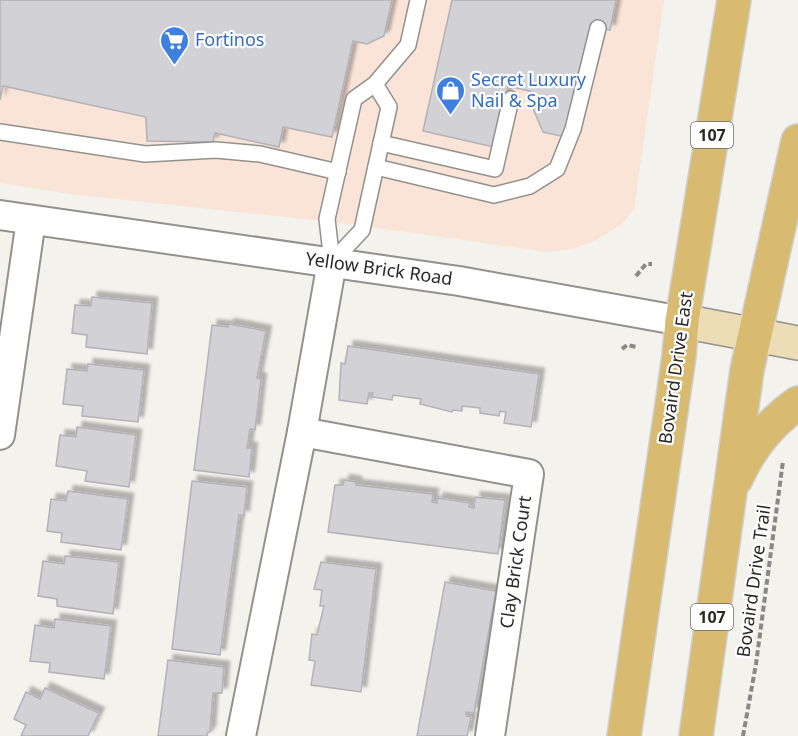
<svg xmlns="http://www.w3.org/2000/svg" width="798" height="736" font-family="'Noto Sans',sans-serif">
<defs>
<filter id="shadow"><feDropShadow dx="5.5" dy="-5.5" stdDeviation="1.5" flood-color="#0004"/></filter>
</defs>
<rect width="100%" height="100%" fill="#f3f2ed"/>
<polygon fill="#fae3d7" points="0,0 664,0 634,209 622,224 596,240 573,249 547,252 350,224 70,194 0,183"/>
<g fill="#d2d1d5" stroke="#b3b2b7" stroke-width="1.5" filter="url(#shadow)">
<polygon points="0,0 392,0 384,36 367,44 353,41 332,137 283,127 279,147 215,133 213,142 147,141 146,117 3,86 0,100"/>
<polygon points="452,0 616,0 610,30 591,26 566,137 543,132 531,104 533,92 508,86 494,147 423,131"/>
<polygon points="92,297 152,303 147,354 86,347 87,335 72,333 75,305 91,306"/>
<polygon points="229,324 266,331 257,378 261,379 255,430 250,429 247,448 252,448 249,477 194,470 212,325 228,327"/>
<polygon points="348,346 539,374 531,427 504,423 506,412 500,411 499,416 480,413 480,408 462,406 462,411 453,410 452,412 420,404 421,399 393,395 392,400 372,397 373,393 369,393 367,404 339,400 341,363 345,364"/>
<polygon points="88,364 144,370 138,422 82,416 83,406 63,404 67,369 87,371"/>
<polygon points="77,427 136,435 129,487 85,481 87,471 56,466 60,435 76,437"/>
<polygon points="344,480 356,482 356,485 433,494 432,502 437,503 438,498 470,503 469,507 474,508 475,497 505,500 498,554 328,532 335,485 343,485"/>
<polygon points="192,481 247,487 244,516 239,515 220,655 172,649"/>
<polygon points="68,491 128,499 121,550 61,542 62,533 47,531 51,499 66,501"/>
<polygon points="65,556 119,562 113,614 57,606 57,599 38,596 43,561 64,564"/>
<polygon points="321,562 376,569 361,692 311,685 315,661 309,660 312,634 317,635 324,606 320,606 322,590 314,589"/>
<polygon points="445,582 496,591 474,713 466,712 466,716 471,717 467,736 417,736"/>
<polygon points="55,619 111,626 104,679 49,672 50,663 30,661 35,625 54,628"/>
<polygon points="168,660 224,667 222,693 213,693 210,732 208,732 207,736 158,736"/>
<polygon points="45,688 99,713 88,736 21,736 26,725 14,719 26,692 40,699"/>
</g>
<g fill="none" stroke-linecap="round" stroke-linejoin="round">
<defs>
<g id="lane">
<polyline points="0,132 145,154 216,150 260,154 338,172"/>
<polyline points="381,143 495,169 511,99"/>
<polyline points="376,167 494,195 530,186 557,169 573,129 598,28"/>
<polyline points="332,262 327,219 354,99 375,84 408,45 418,0"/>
<polyline points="332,262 362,230 389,107 375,84"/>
</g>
<g id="street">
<polyline points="0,215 459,281 682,321"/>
<polyline points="302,432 529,474 490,736"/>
<polyline points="0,435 31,220"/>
<polyline points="241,736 302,432 332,262"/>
</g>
<polyline id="secondary" points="682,321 798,343"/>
<g id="primary">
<path d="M736 479C749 449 771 422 798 403"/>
<polyline points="624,736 679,356 682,321 734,0"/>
<polyline points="696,736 747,370 798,141"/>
</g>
</defs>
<use href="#lane" stroke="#92918c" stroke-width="18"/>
<use href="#street" stroke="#92918c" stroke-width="32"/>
<use href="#secondary" stroke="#92918c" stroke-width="36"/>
<use href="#primary" stroke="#d0d0d0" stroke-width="36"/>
<g stroke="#898886" stroke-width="4" stroke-dasharray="6 3" stroke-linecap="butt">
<polyline points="636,276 646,264 652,264"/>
<polyline points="622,349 627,345 637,347"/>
<polyline points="743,736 756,664 783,461"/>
</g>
<use href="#lane" stroke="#fff" stroke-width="15"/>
<use href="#street" stroke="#fff" stroke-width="28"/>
<use href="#secondary" stroke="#ecddb7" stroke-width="33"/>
<use href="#primary" stroke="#d8bb70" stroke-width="33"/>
</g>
<defs>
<symbol id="supermarket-pin" viewBox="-11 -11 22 30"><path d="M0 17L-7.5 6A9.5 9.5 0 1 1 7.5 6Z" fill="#3f7fe0" stroke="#fff"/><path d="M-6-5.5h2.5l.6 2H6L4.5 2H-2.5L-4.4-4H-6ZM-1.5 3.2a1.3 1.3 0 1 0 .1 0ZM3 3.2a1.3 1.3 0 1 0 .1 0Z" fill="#fff"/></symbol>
<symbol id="shop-pin" viewBox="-11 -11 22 30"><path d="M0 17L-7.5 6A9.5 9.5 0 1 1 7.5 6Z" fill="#3f7fe0" stroke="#fff"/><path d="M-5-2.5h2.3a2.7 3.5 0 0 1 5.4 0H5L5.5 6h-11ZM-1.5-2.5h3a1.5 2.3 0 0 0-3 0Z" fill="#fff"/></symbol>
</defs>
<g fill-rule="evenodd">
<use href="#supermarket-pin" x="158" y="24" width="33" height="45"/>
<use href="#shop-pin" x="434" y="74" width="33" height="45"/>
</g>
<g text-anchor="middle" stroke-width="4.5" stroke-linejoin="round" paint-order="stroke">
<g fill="#fff" stroke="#6a6968" stroke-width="1.5">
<rect x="691" y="122" width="42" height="26" rx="4.5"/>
<rect x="691" y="604" width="42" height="26" rx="4.5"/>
</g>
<g font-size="16" font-weight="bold" fill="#2a2928">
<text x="712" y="141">107</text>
<text x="712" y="623">107</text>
</g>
<g font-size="18" fill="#366cbe" stroke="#fff" text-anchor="start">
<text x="195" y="46">Fortinos</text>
<text x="471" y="86">Secret Luxury<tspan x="471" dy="21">Nail &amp; Spa</tspan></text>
</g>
<g font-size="18" fill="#2a2928" stroke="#fff">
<text transform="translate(379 269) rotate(8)" y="6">Yellow Brick Road</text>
<text transform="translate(676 368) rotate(-82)" y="6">Bovaird Drive East</text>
<text transform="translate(516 562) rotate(-82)" y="6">Clay Brick Court</text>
<text transform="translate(754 581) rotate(-82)" y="6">Bovaird Drive Trail</text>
</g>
</g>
</svg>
